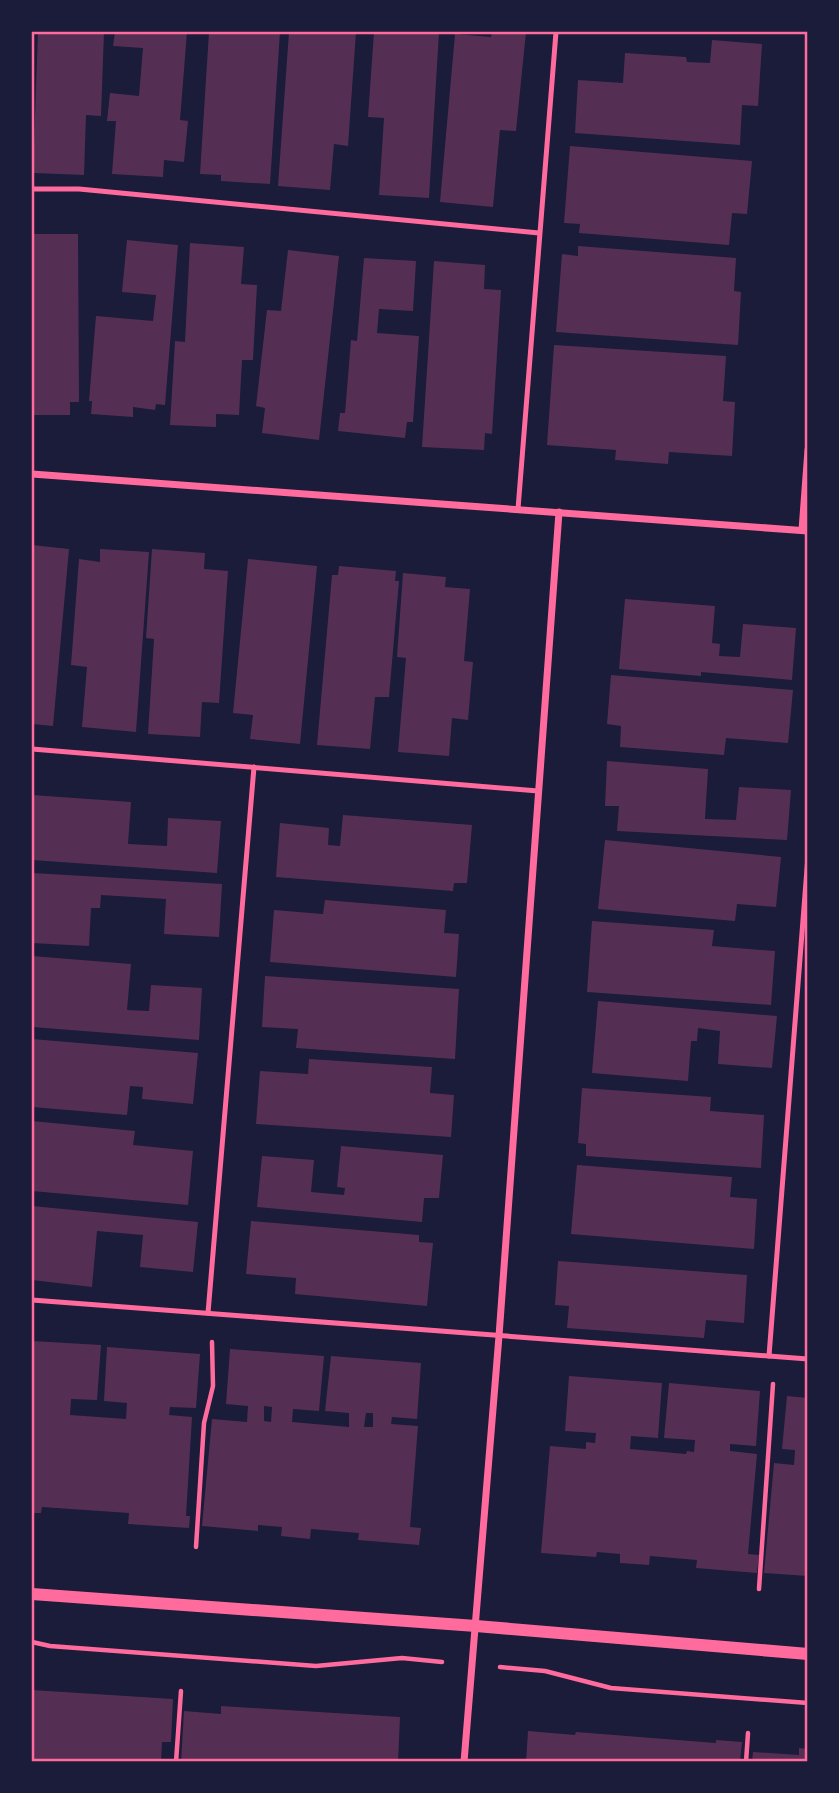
<svg xmlns="http://www.w3.org/2000/svg" width="839" height="1793" font-family="Quicksand,sans-serif">
<rect width="100%" height="100%" fill="#1b1b3a"/>
<g fill="#542f53" fill-rule="evenodd">
<polygon points="38,32 104,32 101,116 86,115 84,175 33,173"/>
<polygon points="115,32 187,32 180,120 188,121 184,162 164,160 163,177 112,174 116,121 107,121 110,93 139,96 143,48 113,46"/>
<polygon points="209,32 280,32 270,184 221,181 221,175 200,174"/>
<polygon points="289,32 356,32 348,146 334,144 330,190 278,186"/>
<polygon points="374,32 439,32 429,198 379,195 384,118 368,117"/>
<polygon points="492,32 526,32 516,131 500,130 493,207 440,202 455,34 491,37"/>
<polygon points="712,40 762,44 758,106 742,105 740,145 575,133 578,80 623,83 625,53 686,57 687,62 710,63"/>
<polygon points="570,146 752,161 747,214 732,213 729,245 579,233 580,224 564,223"/>
<polygon points="32,234 78,234 79,402 70,402 70,415 32,415"/>
<polygon points="127,240 178,245 165,405 156,404 155,410 133,407 133,417 91,414 92,401 89,401 96,316 153,321 156,295 122,292"/>
<polygon points="190,243 244,247 241,284 257,285 253,360 242,360 239,415 216,414 216,427 170,425 175,341 185,342"/>
<polygon points="578,246 736,258 734,291 741,292 738,345 556,332 562,254 578,256"/>
<polygon points="288,250 339,256 319,440 262,433 265,408 256,406 267,310 281,311"/>
<polygon points="364,258 416,261 413,311 379,309 377,333 419,336 413,422 407,422 405,438 338,431 340,413 345,413 351,340 357,341"/>
<polygon points="434,261 485,265 484,289 501,290 492,434 485,433 484,450 422,447"/>
<polygon points="554,345 726,356 723,401 735,402 732,456 669,452 668,464 615,460 616,450 547,445"/>
<polygon points="32,545 69,549 53,726 32,724"/>
<polygon points="100,549 149,552 136,732 82,727 87,667 71,665 79,559 100,562"/>
<polygon points="152,549 205,553 204,569 228,571 219,703 202,702 200,737 148,734 154,639 146,638"/>
<polygon points="248,559 317,566 300,744 250,739 253,715 233,713"/>
<polygon points="339,566 396,571 395,581 399,581 389,697 375,697 370,749 317,745 332,575 338,575"/>
<polygon points="403,573 446,577 445,587 470,589 464,661 473,662 468,720 452,718 449,756 398,752 406,658 397,657"/>
<polygon points="625,599 715,606 712,643 720,644 719,656 740,657 743,624 796,628 792,680 701,672 701,676 619,669"/>
<polygon points="611,675 793,690 788,743 726,738 724,755 620,747 621,726 607,724"/>
<polygon points="607,761 708,769 705,819 736,820 739,787 791,790 787,840 617,831 619,806 605,806"/>
<polygon points="32,795 131,802 128,844 167,846 168,818 221,821 217,873 32,860"/>
<polygon points="343,815 472,825 467,883 454,883 453,891 276,877 280,823 329,828 328,845 340,846"/>
<polygon points="605,840 781,857 776,907 737,904 735,921 598,909"/>
<polygon points="32,873 222,884 219,937 164,934 166,899 101,895 100,908 91,908 89,946 32,943"/>
<polygon points="325,900 446,910 444,933 459,934 456,977 270,962 274,910 323,914"/>
<polygon points="592,921 714,930 712,946 775,951 771,1005 587,992"/>
<polygon points="32,956 131,964 127,1010 149,1011 151,985 202,988 199,1040 32,1027"/>
<polygon points="265,976 459,989 455,1059 296,1048 298,1029 262,1027"/>
<polygon points="598,1001 777,1016 772,1068 718,1064 720,1031 698,1028 697,1041 691,1041 688,1081 592,1073"/>
<polygon points="32,1039 198,1053 193,1104 142,1099 143,1087 130,1086 127,1115 32,1107"/>
<polygon points="309,1059 432,1067 430,1093 454,1095 451,1137 256,1124 260,1071 308,1074"/>
<polygon points="582,1088 711,1097 710,1111 764,1115 761,1168 586,1156 586,1144 578,1143"/>
<polygon points="32,1121 135,1131 133,1145 193,1151 188,1205 32,1191"/>
<polygon points="341,1146 443,1155 439,1198 424,1198 422,1222 257,1207 262,1156 314,1160 311,1192 344,1195 345,1188 337,1187"/>
<polygon points="577,1165 732,1177 730,1197 757,1199 754,1249 571,1234"/>
<polygon points="32,1206 198,1222 193,1272 140,1267 143,1235 97,1231 92,1287 32,1280"/>
<polygon points="251,1221 419,1235 419,1242 433,1243 427,1306 295,1294 296,1278 246,1274"/>
<polygon points="558,1261 747,1275 744,1323 706,1320 704,1338 567,1328 569,1306 555,1305"/>
<polygon points="32,1341 101,1345 97,1400 71,1399 70,1415 126,1419 127,1403 104,1401 107,1347 200,1354 196,1408 170,1407 169,1415 192,1417 186,1516 190,1516 189,1528 128,1524 129,1513 42,1507 41,1513 32,1513"/>
<path d="M230 1349 324 1356 319 1411 293 1409 292 1422 349 1427V1413L325 1411 331 1356 421 1363 417 1419 392 1417 391 1424 418 1426 410 1527 421 1528 419 1545 358 1540 359 1533 311 1529 310 1539 281 1536 282 1527 258 1525V1531L202 1526 212 1419 247 1422 248 1406 226 1404ZM264 1406 272 1407 271 1422 264 1421ZM366 1413H373V1427H364Z"/>
<polygon points="569,1376 662,1383 658,1438 631,1436 630,1449 686,1454 687,1451 694,1452 695,1440 664,1438 669,1383 760,1391 756,1446 730,1444 730,1451 757,1454 748,1554 759,1555 757,1573 696,1568 697,1560 650,1556 649,1565 620,1563 620,1554 597,1552 596,1557 541,1553 550,1446 586,1449 586,1442 595,1443 596,1433 565,1431"/>
<polygon points="787,1396 808,1398 808,1576 764,1573 774,1463 794,1465 795,1450 782,1449"/>
<polygon points="32,1690 173,1699 171,1742 162,1742 161,1762 32,1762"/>
<polygon points="221,1706 400,1717 398,1762 181,1762 184,1711 221,1714"/>
<polygon points="528,1731 575,1735 576,1732 716,1743 716,1740 742,1742 740,1762 526,1762"/>
<polygon points="799,1748 808,1749 808,1762 752,1762 753,1752 799,1755"/>
</g>
<g fill="none" stroke-linecap="round" stroke-linejoin="round">
<g stroke="#ff6b9d" stroke-width="4.5">
<polyline points="196,1547 204,1423 213,1386 212,1342"/>
<polyline points="759,1589 773,1384"/>
<polyline points="32,1642 50,1646 316,1666 402,1658 442,1662"/>
<polyline points="500,1667 545,1671 611,1688 808,1703"/>
<polyline points="176,1762 181,1691"/>
<polyline points="746,1762 748,1733"/>
</g>
<g stroke="#ff6b9d" stroke-width="5">
<polyline points="32,189 79,189 539,233"/>
<polyline points="518,509 556,32"/>
<polyline points="32,749 538,791"/>
<polyline points="32,1300 808,1359"/>
<polyline points="208,1313 254,767"/>
<polyline points="769,1356 808,856"/>
</g>
<g stroke="#ff6b9d" stroke-width="7">
<polyline points="32,474 808,531"/>
<polyline points="802,530 808,450"/>
<polyline points="464,1762 499,1336 559,512"/>
</g>
<polyline stroke="#ff6b9d" stroke-width="12" points="32,1594 476,1626 808,1654"/>
</g>
<rect width="839" height="1793" fill="none" stroke="#1b1b3a" stroke-width="66"/>
<rect x="33" y="33" width="773" height="1727" fill="none" stroke="#ff6b9d" stroke-width="2.5"/>
</svg>
